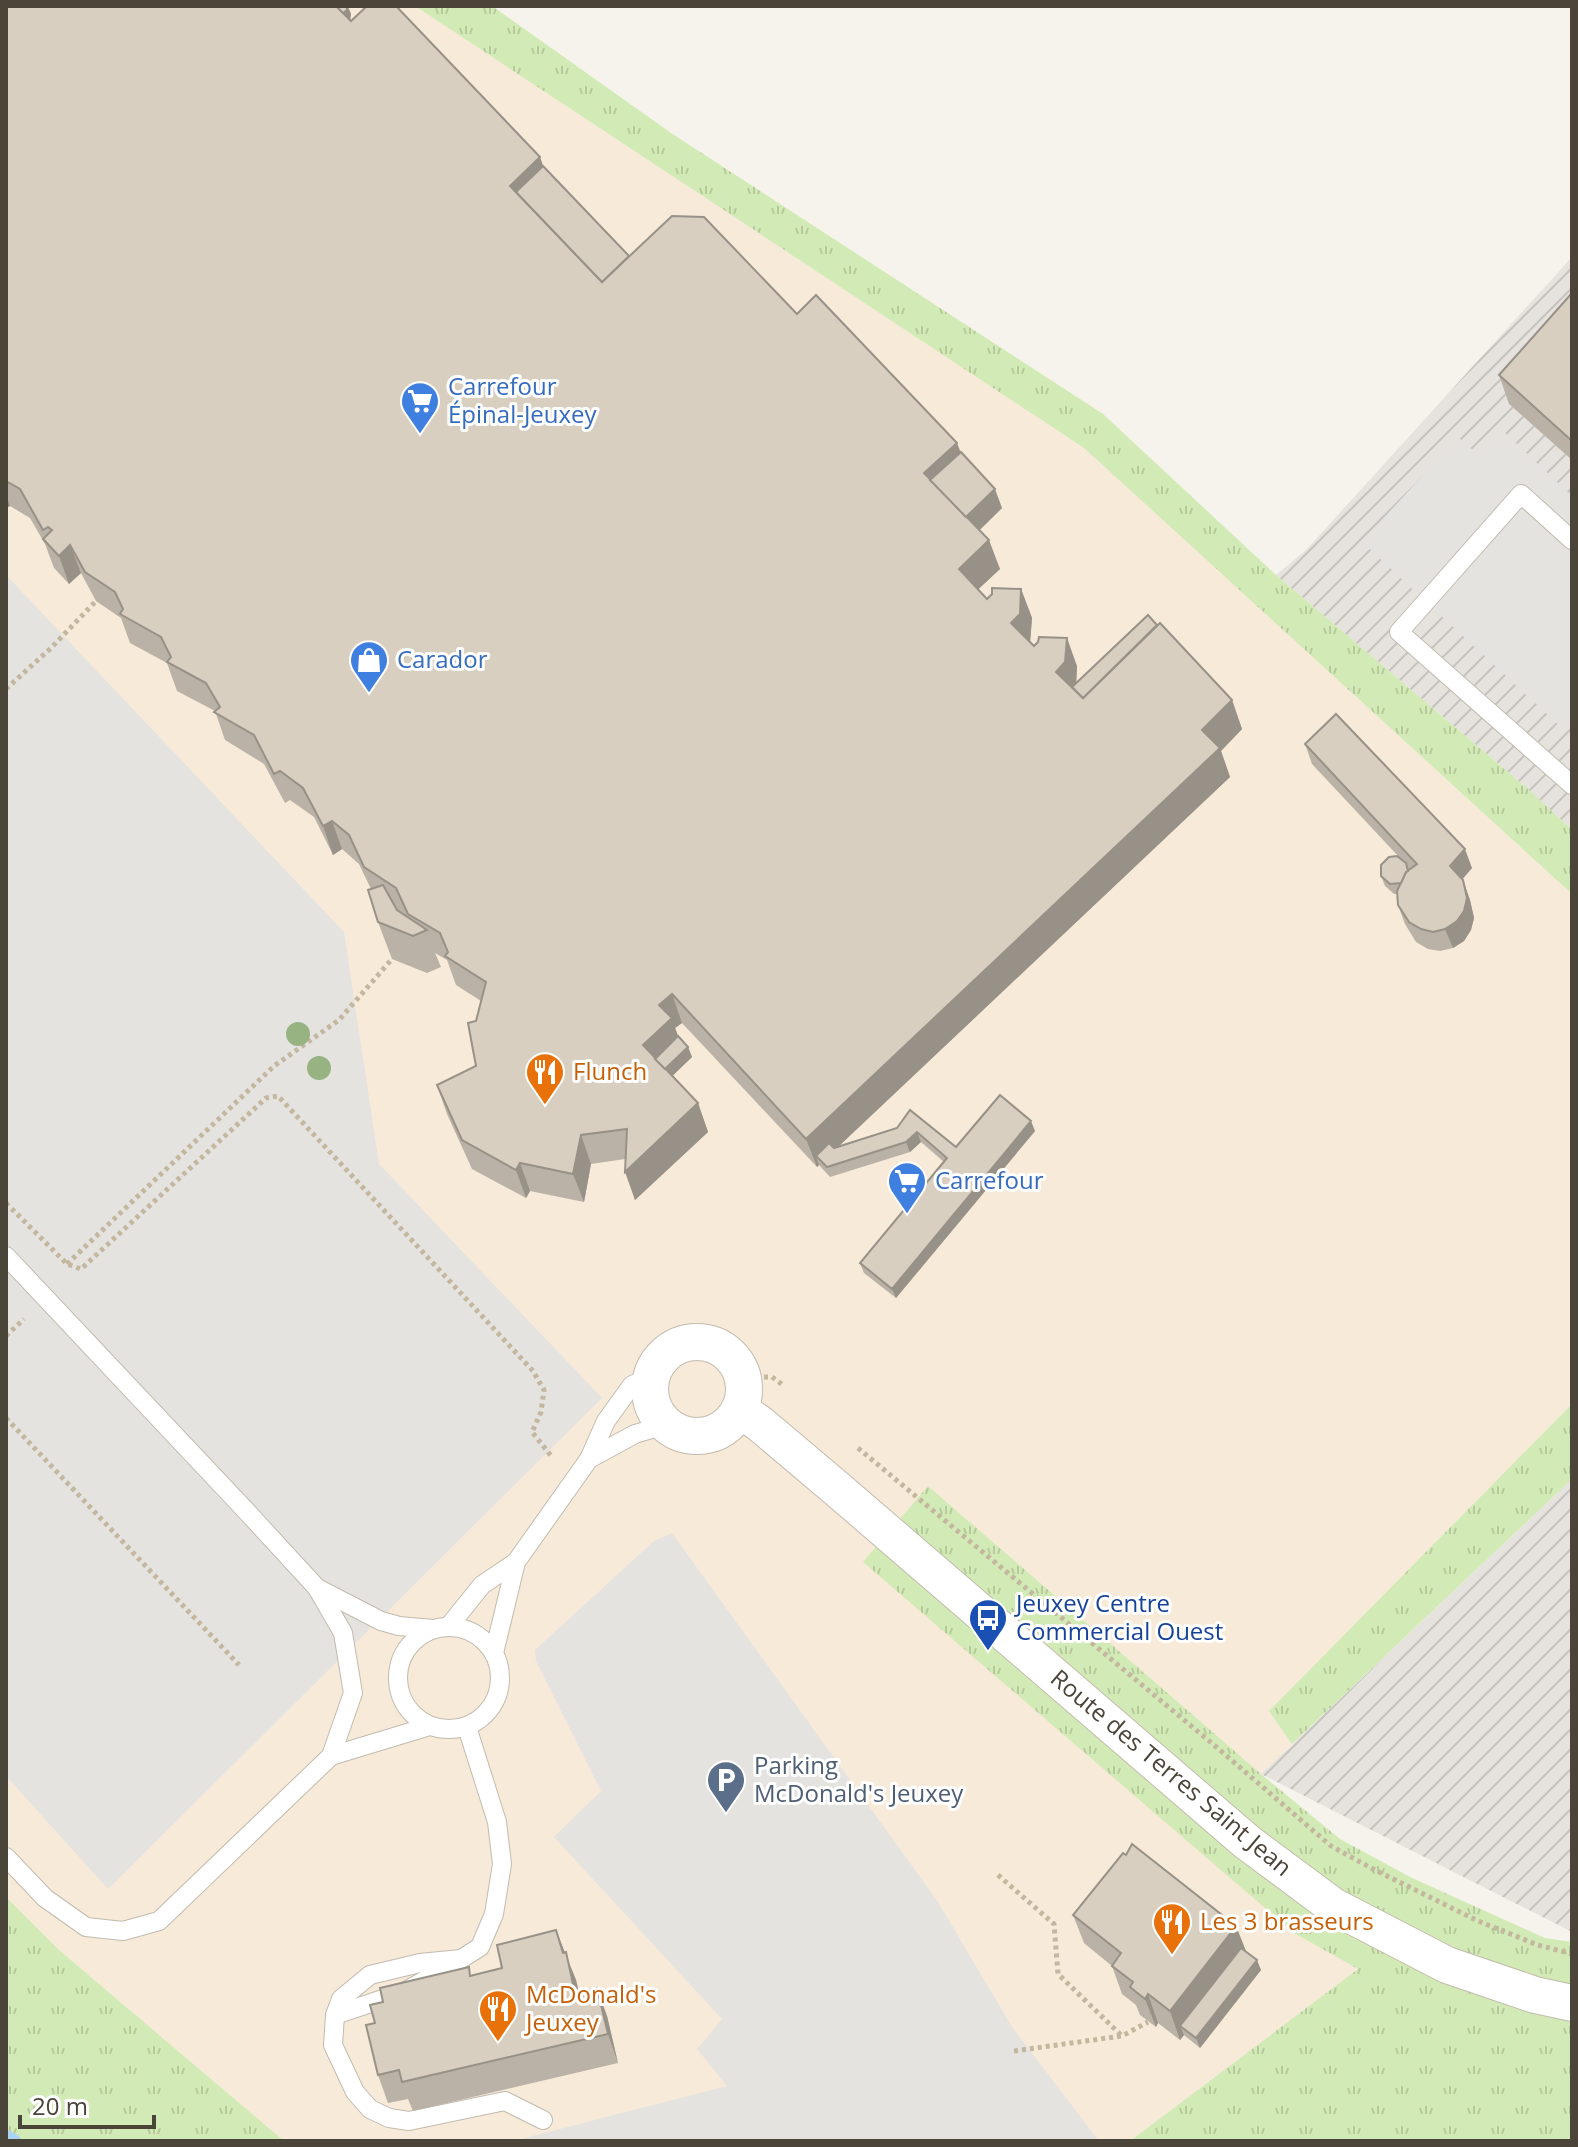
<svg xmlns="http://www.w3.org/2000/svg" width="1578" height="2147" font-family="'Open Sans',sans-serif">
<defs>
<pattern id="industrial-furrows" width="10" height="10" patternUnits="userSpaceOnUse" patternTransform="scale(2)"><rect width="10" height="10" fill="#e6e2dd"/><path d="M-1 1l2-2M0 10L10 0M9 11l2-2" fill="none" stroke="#c7c3be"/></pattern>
<pattern id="grass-tufts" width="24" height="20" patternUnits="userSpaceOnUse" patternTransform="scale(2)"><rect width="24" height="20" fill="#d2eab5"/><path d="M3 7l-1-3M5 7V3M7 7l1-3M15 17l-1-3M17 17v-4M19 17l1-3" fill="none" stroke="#b6ca9c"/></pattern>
</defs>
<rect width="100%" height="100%" fill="#f6f3ec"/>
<polygon fill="#f7ead8" points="6,6 415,6 1084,448 1572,894 1572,1404 1269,1711 1292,1744 1261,1774 928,1486 1294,1933 1358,1969 1130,2141 284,2141 59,1950 6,1897"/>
<g fill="url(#industrial-furrows)">
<polygon points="1572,257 1572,830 1528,789 1276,575 1306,550"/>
<polygon points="1572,1479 1572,1932 1261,1774"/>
</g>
<g fill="url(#grass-tufts)">
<polygon points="415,6 492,6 671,133 1103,414 1276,575 1528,789 1572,830 1572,894 1084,448"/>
<polygon points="1572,1404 1572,1479 1292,1744 1269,1711"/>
<polygon points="928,1486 1261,1774 1340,1839 1410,1877 1545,1938 1572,1942 1572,2141 1130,2141 1358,1969 1294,1933 863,1562"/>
<polygon points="6,1897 59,1950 284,2141 6,2141"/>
</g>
<g fill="#e5e3e0">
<polygon points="1504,432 1572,496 1572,717 1562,728 1362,542 1458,437 1481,457"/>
<polygon points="6,575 344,932 379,1164 602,1398 108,1889 6,1776"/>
<polygon points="672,1533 938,1902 1012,2027 1099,2141 513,2141 727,2086 697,2049 722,2019 554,1837 601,1791 536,1661 535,1650 654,1541"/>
</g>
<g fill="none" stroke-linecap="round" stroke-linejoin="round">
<polyline stroke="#a9d4f2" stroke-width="14" points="6,2137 14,2141"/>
<defs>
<g id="service">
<polyline points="1572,540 1521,494 1399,632 1572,785"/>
<polyline points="6,1256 249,1514 317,1588 343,1633 353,1693 331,1756"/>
<polyline points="589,1459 635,1434 665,1425"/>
<polyline points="317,1588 381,1621 399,1626 433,1629"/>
<polyline points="449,1626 482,1585 516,1562 589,1459 606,1421 632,1385 650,1378"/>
<circle cx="449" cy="1678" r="51"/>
<polyline points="494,1653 516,1562"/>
<polyline points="467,1727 497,1822 502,1864 494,1914 480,1947 461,1959 420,1963 370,1975 341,1999 335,2015 333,2045 355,2092 370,2109 389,2118 409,2121 505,2101 543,2120"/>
<polyline points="6,1857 45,1898 86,1927 123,1931 159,1921 331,1756 430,1726"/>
<polyline points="335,2015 404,1992 455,1963"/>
</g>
<g id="minor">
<circle cx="697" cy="1389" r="47"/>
<polyline points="739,1410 759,1423 836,1488 1247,1842 1333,1906 1447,1965 1535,1995 1572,2003"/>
</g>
</defs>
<use href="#service" stroke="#c2bbae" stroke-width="20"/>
<use href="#minor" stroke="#c2bbae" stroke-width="38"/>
<g stroke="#c4b79f" stroke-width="5" stroke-dasharray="4 4" stroke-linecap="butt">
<polyline points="6,689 51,648 96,601"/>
<polyline points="6,1203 67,1264 81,1269 266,1098 278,1096 533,1371 544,1390 541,1412 532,1432 552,1457"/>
<polyline points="67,1264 274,1066 339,1020 392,959"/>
<polyline points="6,1336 24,1319"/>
<polyline points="764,1377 772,1377 783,1385"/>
<polyline points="6,1418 239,1665"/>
<polyline points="858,1448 1214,1745 1331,1846 1373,1869 1478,1921 1538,1945 1572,1954"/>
<polyline points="998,1875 1054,1924 1058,1974 1122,2036"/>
<polyline points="1014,2051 1122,2036 1148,2022"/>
</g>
<use href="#service" stroke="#fff" stroke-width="18"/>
<use href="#minor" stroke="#fff" stroke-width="36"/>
</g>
<g fill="#97b381">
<circle cx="298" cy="1034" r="12"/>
<circle cx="319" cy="1068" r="12"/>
</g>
<g fill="#bab2a6">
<polygon points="6,6 348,6 351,14 350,20 543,166 629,256 797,314 961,452 1002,508 980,530 1000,569 978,589 987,599 1021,589 1032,618 1030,643 1034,646 1077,666 1076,683 1232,700 1242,729 1221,751 1230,777 839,1146 897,1128 910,1110 956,1147 1035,1131 896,1298 864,1273 860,1263 944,1162 921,1142 910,1152 830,1177 819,1165 817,1167 682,1023 675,1028 678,1036 688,1047 692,1057 672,1076 698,1103 708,1132 635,1200 625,1159 591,1164 584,1202 530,1191 526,1198 472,1169 447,1114 437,1085 476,1066 476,1021 481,1001 456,985 447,960 435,953 441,967 427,973 392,959 378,922 371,889 359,864 342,849 333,855 314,817 290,800 285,803 264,764 225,740 215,711 177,691 167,663 130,643 121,618 96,601 81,573 69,584 54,568 45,544 30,518 10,506 6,508"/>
<polygon points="1572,293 1572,460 1509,404 1499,375"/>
<polygon points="1305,744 1472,868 1462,880 1470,900 1474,918 1471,930 1464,941 1453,948 1440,951 1428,949 1416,942 1405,924 1398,905 1397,894 1394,894 1385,886 1381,876 1400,858 1312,764"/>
<polygon points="1073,1915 1236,1926 1246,1951 1261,1970 1200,2048 1184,2035 1180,2040 1158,2023 1156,2027 1140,2015 1136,2005 1122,1994 1112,1966 1084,1943"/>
<polygon points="564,1952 576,1980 579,1992 607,2016 618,2063 413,2111 408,2099 388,2103 378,2075 375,2023 472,1975"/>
</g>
<g fill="#979187">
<polygon points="347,6 351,14 350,20 346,24 342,14"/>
<polygon points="540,157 550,185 526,208 510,186"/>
<polygon points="957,443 968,471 941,496 924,473"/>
<polygon points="995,489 1002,508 970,539 963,520"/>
<polygon points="6,495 10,506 6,508"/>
<polygon points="989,540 1000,569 969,598 959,569"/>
<polygon points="70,545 81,573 69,584 59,556"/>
<polygon points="1021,589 1032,618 1030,643 1011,623"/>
<polygon points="1067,638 1077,666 1076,691 1056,672"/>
<polygon points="1232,700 1242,729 1221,751 1230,777 822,1162 816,1156 819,1165 817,1167 806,1139"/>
<polygon points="332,821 342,849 333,855 323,826"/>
<polygon points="1465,849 1472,868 1457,885 1450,866"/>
<polygon points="1463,880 1470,900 1474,918 1471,930 1464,941 1453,948 1445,929"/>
<polygon points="672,994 682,1023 675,1028 682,1046 656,1071 643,1045 659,1005"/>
<polygon points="688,1047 692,1057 663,1085 660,1075"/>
<polygon points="698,1103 708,1132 635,1200 625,1172"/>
<polygon points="1031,1121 1035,1131 896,1298 892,1289"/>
<polygon points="917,1132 921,1142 910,1152 906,1142"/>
<polygon points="581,1135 591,1164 584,1202 573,1174"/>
<polygon points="520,1163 530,1191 526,1198 516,1170"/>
<polygon points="1236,1926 1247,1954 1180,2026 1184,2035 1180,2040 1170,2011"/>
<polygon points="556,1930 576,1980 585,2021 575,1993"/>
<polygon points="1257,1960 1261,1970 1200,2048 1196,2038"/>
<polygon points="597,1988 607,2016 618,2063 608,2034"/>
<polygon points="1148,1994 1158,2023 1156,2027 1145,1999"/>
</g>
<g fill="#d8cfc1" stroke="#979187" stroke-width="2">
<polygon points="6,6 336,6 351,21 367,6 396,6 540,157 510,186 602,282 672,216 704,217 797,314 816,295 957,443 924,473 989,540 959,569 987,599 992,594 992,588 1021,589 1020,614 1011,623 1034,646 1038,642 1039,637 1067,638 1065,662 1056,672 1083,698 1160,623 1232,700 1202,730 1220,748 806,1139 672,994 659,1005 672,1018 643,1045 698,1103 625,1172 627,1129 581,1135 573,1174 520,1163 516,1170 462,1140 437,1085 476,1066 468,1023 476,1021 486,982 445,956 448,952 440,933 408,914 396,888 364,867 349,835 332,821 323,826 303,788 280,771 274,774 254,735 214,712 220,707 206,683 167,662 171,657 161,637 120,614 123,609 115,592 85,572 70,545 59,556 43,539 52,530 48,527 43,530 20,489 6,481"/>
<polygon points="336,6 347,6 347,10 343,13"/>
<polygon points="543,166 629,256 602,282 516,192"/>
<polygon points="1572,293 1572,441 1499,375"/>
<polygon points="961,452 995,489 966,517 930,480"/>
<polygon points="1148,615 1157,625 1083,698 1072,687"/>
<polygon points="1336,714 1465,849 1450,866 1463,880 1467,898 1464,911 1457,921 1445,929 1433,932 1421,929 1409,922 1398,905 1397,891 1406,872 1417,864 1305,744"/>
<polygon points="1397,856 1406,863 1408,871 1406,872 1401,883 1390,884 1381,876 1381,865 1389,857"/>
<polygon points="383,885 397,910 427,930 413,936 378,922 368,890"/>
<polygon points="678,1036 688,1047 665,1069 655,1059"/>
<polygon points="1000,1095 1031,1121 892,1289 860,1263 947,1158 917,1132 906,1142 827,1167 816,1156 829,1143 834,1148 897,1128 910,1110 956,1147"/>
<polygon points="1132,1844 1236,1926 1170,2011 1148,1994 1145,1999 1130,1987 1133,1982 1112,1966 1121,1953 1073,1915 1123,1853 1126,1855"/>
<polygon points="556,1930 563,1953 566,1952 575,1993 597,1988 608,2034 402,2082 399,2070 378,2075 366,2025 375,2023 370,2005 383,2002 380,1988 469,1967 470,1976 502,1968 497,1945"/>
<polygon points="1241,1948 1257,1960 1196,2038 1180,2026"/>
</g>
<defs>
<symbol id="supermarket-pin" viewBox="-11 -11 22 30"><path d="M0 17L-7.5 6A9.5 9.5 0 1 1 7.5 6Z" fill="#3f7fe0" stroke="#fff"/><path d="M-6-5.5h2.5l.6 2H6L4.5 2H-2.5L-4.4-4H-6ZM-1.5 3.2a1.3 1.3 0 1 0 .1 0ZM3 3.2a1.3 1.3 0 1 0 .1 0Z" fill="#fff"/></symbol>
<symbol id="shop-pin" viewBox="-11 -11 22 30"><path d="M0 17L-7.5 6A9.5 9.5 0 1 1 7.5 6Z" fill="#3f7fe0" stroke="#fff"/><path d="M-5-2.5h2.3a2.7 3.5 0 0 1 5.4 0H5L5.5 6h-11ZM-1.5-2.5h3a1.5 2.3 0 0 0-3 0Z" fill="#fff"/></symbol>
<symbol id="restaurant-pin" viewBox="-11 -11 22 30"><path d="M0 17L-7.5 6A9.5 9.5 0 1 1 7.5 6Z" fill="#e8710a" stroke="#fff"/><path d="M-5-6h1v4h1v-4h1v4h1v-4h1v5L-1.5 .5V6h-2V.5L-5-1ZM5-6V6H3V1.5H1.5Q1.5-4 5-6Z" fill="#fff"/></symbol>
<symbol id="bus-pin" viewBox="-11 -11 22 30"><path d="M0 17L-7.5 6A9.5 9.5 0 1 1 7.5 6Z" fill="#1a4fb4" stroke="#fff"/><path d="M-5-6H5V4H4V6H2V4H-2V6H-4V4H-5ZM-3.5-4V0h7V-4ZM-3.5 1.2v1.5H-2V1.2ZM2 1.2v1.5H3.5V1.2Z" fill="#fff"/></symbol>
<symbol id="parking-pin" viewBox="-11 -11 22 30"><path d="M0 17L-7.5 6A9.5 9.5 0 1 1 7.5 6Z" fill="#5c6f8a" stroke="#fff"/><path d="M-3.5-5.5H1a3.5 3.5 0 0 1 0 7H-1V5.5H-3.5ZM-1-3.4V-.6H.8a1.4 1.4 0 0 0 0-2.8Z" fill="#fff"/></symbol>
</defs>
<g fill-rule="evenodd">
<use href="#supermarket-pin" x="398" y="379" width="44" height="60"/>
<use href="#shop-pin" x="347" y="638" width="44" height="60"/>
<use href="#restaurant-pin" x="523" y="1050" width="44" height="60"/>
<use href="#supermarket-pin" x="885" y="1159" width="44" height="60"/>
<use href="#bus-pin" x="966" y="1596" width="44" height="60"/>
<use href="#parking-pin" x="704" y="1758" width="44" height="60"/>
<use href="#restaurant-pin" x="1150" y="1900" width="44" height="60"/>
<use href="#restaurant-pin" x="476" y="1987" width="44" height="60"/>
</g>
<g text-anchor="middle" stroke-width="6" stroke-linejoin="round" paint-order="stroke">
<g font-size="24" fill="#366cbe" stroke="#fff" text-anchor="start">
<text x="448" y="395">Carrefour<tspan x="448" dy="28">Épinal-Jeuxey</tspan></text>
<text x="397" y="668">Carador</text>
<text x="935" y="1189">Carrefour</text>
</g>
<g font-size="24" fill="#c56008" stroke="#fff" text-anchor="start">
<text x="573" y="1080">Flunch</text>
<text x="1200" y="1930">Les 3 brasseurs</text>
<text x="526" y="2003">McDonald's<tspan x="526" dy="28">Jeuxey</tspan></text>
</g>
<g font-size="24" fill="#164399" stroke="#fff" text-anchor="start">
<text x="1016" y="1612">Jeuxey Centre<tspan x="1016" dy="28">Commercial Ouest</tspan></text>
</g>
<g font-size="24" fill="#4e5e75" stroke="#fff" text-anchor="start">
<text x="754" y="1774">Parking<tspan x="754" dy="28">McDonald's Jeuxey</tspan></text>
</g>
<g font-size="24" fill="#4b4439" stroke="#fff">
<text transform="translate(1171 1773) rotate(40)" y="8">Route des Terres Saint Jean</text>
</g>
</g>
<rect width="1578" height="2147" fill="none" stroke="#4b4439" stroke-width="16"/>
<path d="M20 2115v12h134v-12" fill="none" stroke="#4b4439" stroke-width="4"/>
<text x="32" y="2115" font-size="24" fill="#4b4439" stroke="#ffffff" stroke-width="6" paint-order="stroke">20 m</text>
</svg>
